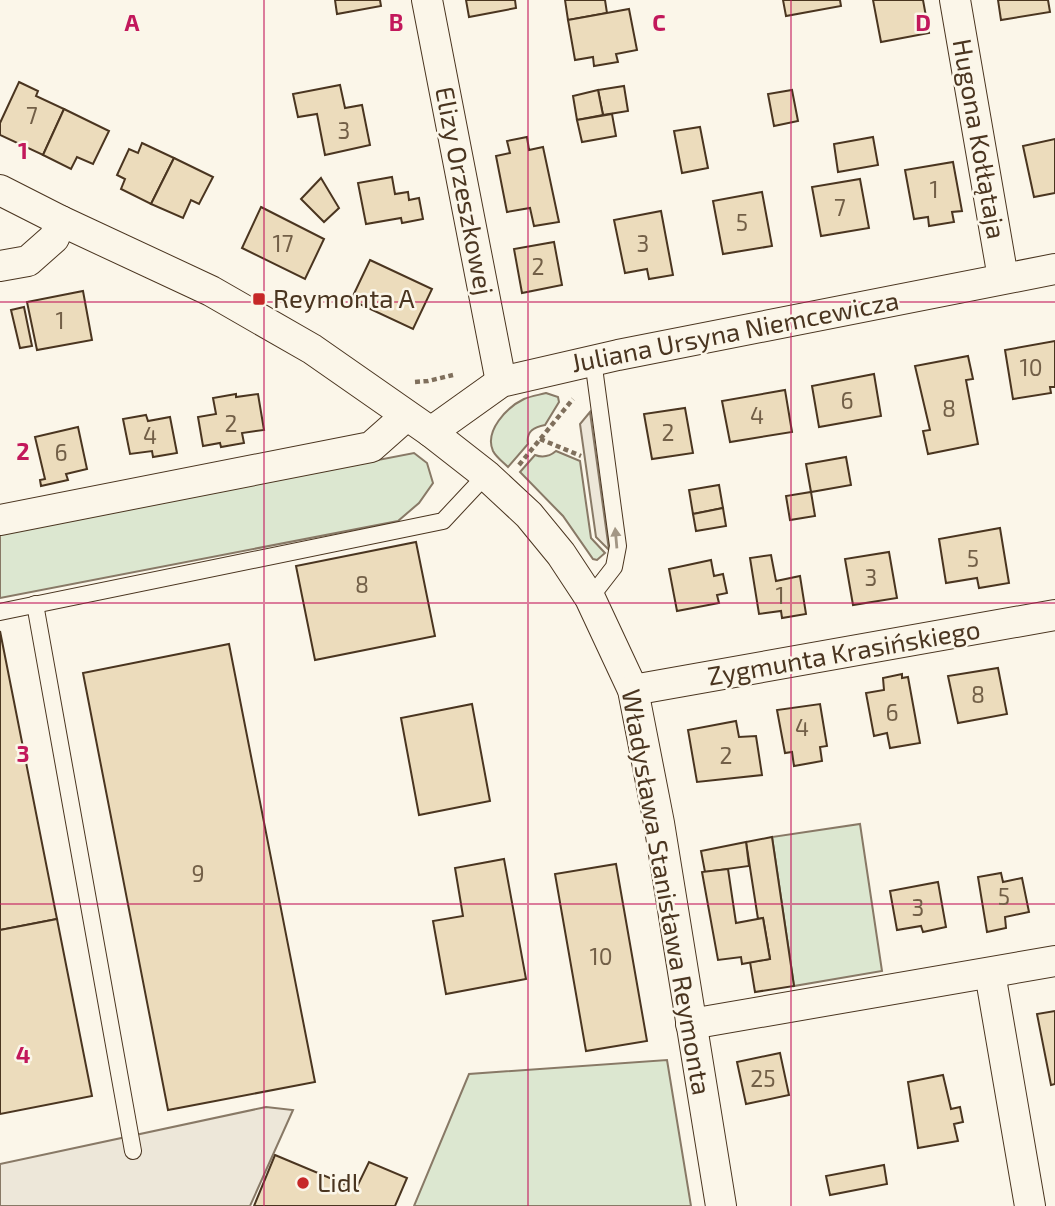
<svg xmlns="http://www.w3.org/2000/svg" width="1055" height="1206" font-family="'Exo 2',sans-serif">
<rect width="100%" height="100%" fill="#fbf6e9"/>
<g fill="#dce7d0" stroke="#887966" stroke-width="2">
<path d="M546 393 558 397 559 402 545 425C533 427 526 432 528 444L508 467C503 462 496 457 493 451 484 431 507 407 524 399 531 396 539 395 546 393Z"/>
<path d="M556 451 580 461 591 538 605 553 597 560 593 559 563 516 520 472 535 455C543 458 549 457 556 451Z"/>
<polygon points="414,453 427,463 433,483 419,503 398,521 0,598 0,533"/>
<polygon points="860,824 882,971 794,986 772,837"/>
<polygon points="667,1060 691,1206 414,1206 469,1074"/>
</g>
<g fill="#ede7d9" stroke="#887966" stroke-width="2">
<polygon points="590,412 609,550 596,537 580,424"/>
<polygon points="266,1107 293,1110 250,1206 0,1206 0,1164"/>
</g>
<g fill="#ecdcbc" stroke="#4a3520" stroke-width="2">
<polygon points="335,0 380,0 381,6 337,14"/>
<polygon points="466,0 515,0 516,8 469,17"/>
<polygon points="565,0 605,0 607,13 568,20"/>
<polygon points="783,0 840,0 841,6 786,16"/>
<polygon points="873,0 923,0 929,33 881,42"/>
<polygon points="998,0 1048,0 1050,12 1001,20"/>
<polygon points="629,9 637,50 616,54 618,62 594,66 593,57 575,60 568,20"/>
<polygon points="19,82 38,91 36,96 64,109 43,155 0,135 0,123"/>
<polygon points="340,85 345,108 362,105 370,145 325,155 317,114 298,117 293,94"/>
<polygon points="624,86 628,111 603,115 598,90"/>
<polygon points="598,90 603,115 577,120 573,96"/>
<polygon points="792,90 798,121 774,126 768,94"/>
<polygon points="64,109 109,131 93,164 77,157 71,169 43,155"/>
<polygon points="612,114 616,136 582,142 577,120"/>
<polygon points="700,127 708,168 682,173 674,131"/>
<polygon points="527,137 529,150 543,147 559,222 534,226 530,208 507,212 496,156 510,153 507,141"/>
<polygon points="873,137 878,165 838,172 834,144"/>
<polygon points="1055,139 1055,193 1034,197 1023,146"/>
<polygon points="142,143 174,158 151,204 121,189 125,179 117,175 129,149 138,153"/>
<polygon points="174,158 213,177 199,204 191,200 183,218 151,204"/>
<polygon points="953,162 962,211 952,212 954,222 929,226 928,217 914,219 905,170"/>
<polygon points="392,177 395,194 408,192 409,200 419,198 423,219 402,223 401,218 366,224 358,183"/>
<polygon points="321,178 339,208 324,222 301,199"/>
<polygon points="860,179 869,228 821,236 812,187"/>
<polygon points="762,192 772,246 723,254 713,201"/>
<polygon points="261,207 324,239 305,279 242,248"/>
<polygon points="661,211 673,275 649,279 647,269 625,273 614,220"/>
<polygon points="554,242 562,285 522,293 514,249"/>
<polygon points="370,260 432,289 413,329 351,300"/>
<polygon points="83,291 92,340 37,350 27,302"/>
<polygon points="24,307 32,346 20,348 11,310"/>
<polygon points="1055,341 1055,387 1050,387 1051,393 1013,399 1005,350"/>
<polygon points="968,356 973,379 966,380 978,444 928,454 923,431 930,430 915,366"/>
<polygon points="874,374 881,416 819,427 812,386"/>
<polygon points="785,390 792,432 730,442 722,401"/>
<polygon points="236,394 236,397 258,394 264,430 242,433 244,443 221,447 220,443 203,446 198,417 216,414 213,398"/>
<polygon points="685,408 693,453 652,459 644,414"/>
<polygon points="146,415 148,421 170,417 177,453 153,457 152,451 130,454 123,419"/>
<polygon points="78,427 87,469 66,474 68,480 41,486 40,480 45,479 35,437"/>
<polygon points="846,457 851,485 811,492 806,464"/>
<polygon points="719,485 723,508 693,514 689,490"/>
<polygon points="811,492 815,516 790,520 786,496"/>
<polygon points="723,508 726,526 696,531 693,514"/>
<polygon points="1000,528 1009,583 979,588 977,578 946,583 939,539"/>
<polygon points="416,542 435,636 315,660 296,566"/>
<polygon points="889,552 897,598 853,605 845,559"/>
<polygon points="771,555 776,581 800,576 806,614 782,618 781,611 759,614 750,558"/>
<polygon points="711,560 714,576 723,574 727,593 717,595 719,603 677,611 669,569"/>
<polygon points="0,631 57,919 0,930"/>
<polygon points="229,644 315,1082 168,1110 83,673"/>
<polygon points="998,668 1007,714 958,723 948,676"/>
<polygon points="902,674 902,678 908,677 920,743 890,748 887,733 874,736 866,693 884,690 883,678"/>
<polygon points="472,704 490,801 419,815 401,718"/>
<polygon points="820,704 827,746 820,747 822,761 794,766 792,752 785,753 777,710"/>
<polygon points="736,721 739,737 756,736 762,775 697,782 688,730"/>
<polygon points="772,837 794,986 755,992 750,962 770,959 763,918 758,919 746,842"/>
<polygon points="746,842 749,866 705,872 701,851"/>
<polygon points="504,859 526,979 446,994 433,921 463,916 455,868"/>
<polygon points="616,864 647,1041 586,1051 555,874"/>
<polygon points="728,869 736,923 763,918 770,959 742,964 741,957 718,960 702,872"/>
<polygon points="1001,873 1003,882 1022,878 1029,912 1005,917 1006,928 987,932 978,877"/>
<polygon points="938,882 946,927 923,932 921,926 897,930 890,891"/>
<polygon points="57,919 92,1096 0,1114 0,930"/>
<polygon points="1055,1011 1055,1084 1051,1085 1037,1014"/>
<polygon points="780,1053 789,1095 746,1104 737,1062"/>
<polygon points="943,1075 951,1109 960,1107 963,1122 954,1124 958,1141 918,1148 908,1082"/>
<polygon points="275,1155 356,1189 369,1162 407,1178 395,1206 254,1206"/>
<polygon points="884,1165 887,1184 830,1195 826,1176"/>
</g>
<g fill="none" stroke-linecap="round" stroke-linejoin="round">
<defs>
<g id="lane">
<polyline points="590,598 614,567 618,546 593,360"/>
<polyline points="35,604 133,1151"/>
<polyline points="0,612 443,521 486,475"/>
</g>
<g id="street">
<polyline points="427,0 501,382"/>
<polyline points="955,0 1003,278"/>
<polyline points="0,190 61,221 211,291 312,349 431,432 486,475 529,515 561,554 590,598 633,690 659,823 721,1206"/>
<polyline points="0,266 28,261 54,238 61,221"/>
<polyline points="431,432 501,382 618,355 1055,269"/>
<polyline points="0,520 371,447 406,416"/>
<polyline points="633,690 1055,615"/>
<polyline points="990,973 1030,1206"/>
<polyline points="691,1024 1055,961"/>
</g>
</defs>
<use href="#lane" stroke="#4a3520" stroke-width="18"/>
<use href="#street" stroke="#4a3520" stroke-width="32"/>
<g stroke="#7f6f5c" stroke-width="4.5" stroke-dasharray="5 3.5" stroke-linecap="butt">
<polyline points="415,382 428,381 453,375"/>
<polyline points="540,439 581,456"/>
<polyline points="519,465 573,399"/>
</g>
<use href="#lane" stroke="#fbf6e9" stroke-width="16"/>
<use href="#street" stroke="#fbf6e9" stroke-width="30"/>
</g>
<defs><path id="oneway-solid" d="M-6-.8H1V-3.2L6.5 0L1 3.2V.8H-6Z" transform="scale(1.75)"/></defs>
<use fill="#a29684" href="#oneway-solid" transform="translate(616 538) rotate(-95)"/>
<path fill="none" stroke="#c2185b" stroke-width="2" stroke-opacity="0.55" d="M264 0V1206M528 0V1206M791 0V1206M0 302H1055M0 603H1055M0 904H1055"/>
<g fill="#c62828" stroke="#fbf6e9" stroke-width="2.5">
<rect x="252" y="292" width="14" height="14" rx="3.5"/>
<circle cx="303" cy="1183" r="7"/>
</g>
<g text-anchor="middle" stroke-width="5" stroke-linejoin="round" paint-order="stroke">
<g font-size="23" fill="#725f47">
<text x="32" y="124">7</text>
<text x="344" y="139">3</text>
<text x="934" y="198">1</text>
<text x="840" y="216">7</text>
<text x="742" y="231">5</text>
<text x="283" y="252">17</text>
<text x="643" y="252">3</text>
<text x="538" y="275">2</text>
<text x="60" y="329">1</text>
<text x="1031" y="376">10</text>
<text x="847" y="409">6</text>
<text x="949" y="417">8</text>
<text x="757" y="424">4</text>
<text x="231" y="432">2</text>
<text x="668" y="441">2</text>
<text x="150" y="444">4</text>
<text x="61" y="461">6</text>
<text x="973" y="567">5</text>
<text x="871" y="586">3</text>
<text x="362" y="593">8</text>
<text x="780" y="604">1</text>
<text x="978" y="703">8</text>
<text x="892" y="721">6</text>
<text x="802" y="736">4</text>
<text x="726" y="764">2</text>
<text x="198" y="882">9</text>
<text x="1004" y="905">5</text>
<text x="918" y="916">3</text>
<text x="601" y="965">10</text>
<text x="763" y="1087">25</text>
</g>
<g font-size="26" fill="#4a3520" stroke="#fbf6e9">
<text transform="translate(979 139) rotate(80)" y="9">Hugona Kołłątaja</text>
<text transform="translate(464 191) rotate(79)" y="9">Elizy Orzeszkowej</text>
<text transform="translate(735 332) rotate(-11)" y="9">Juliana Ursyna Niemcewicza</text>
<text transform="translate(844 653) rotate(-10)" y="9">Zygmunta Krasińskiego</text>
<text transform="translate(666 892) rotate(80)" y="9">Władysława Stanisława Reymonta</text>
</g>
<g font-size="26" fill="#4a3520" stroke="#fbf6e9" text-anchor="start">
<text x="273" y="308">Reymonta A</text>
<text x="317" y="1192">Lidl</text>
</g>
</g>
<g font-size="23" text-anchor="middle" font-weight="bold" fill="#c2185b" stroke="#fbf6e9" stroke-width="5" stroke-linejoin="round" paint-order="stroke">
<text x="132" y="31">A</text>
<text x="396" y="31">B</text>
<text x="659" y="31">C</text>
<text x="923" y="31">D</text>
<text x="23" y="159">1</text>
<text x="23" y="460">2</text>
<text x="23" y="762">3</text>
<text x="23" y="1063">4</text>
</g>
</svg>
